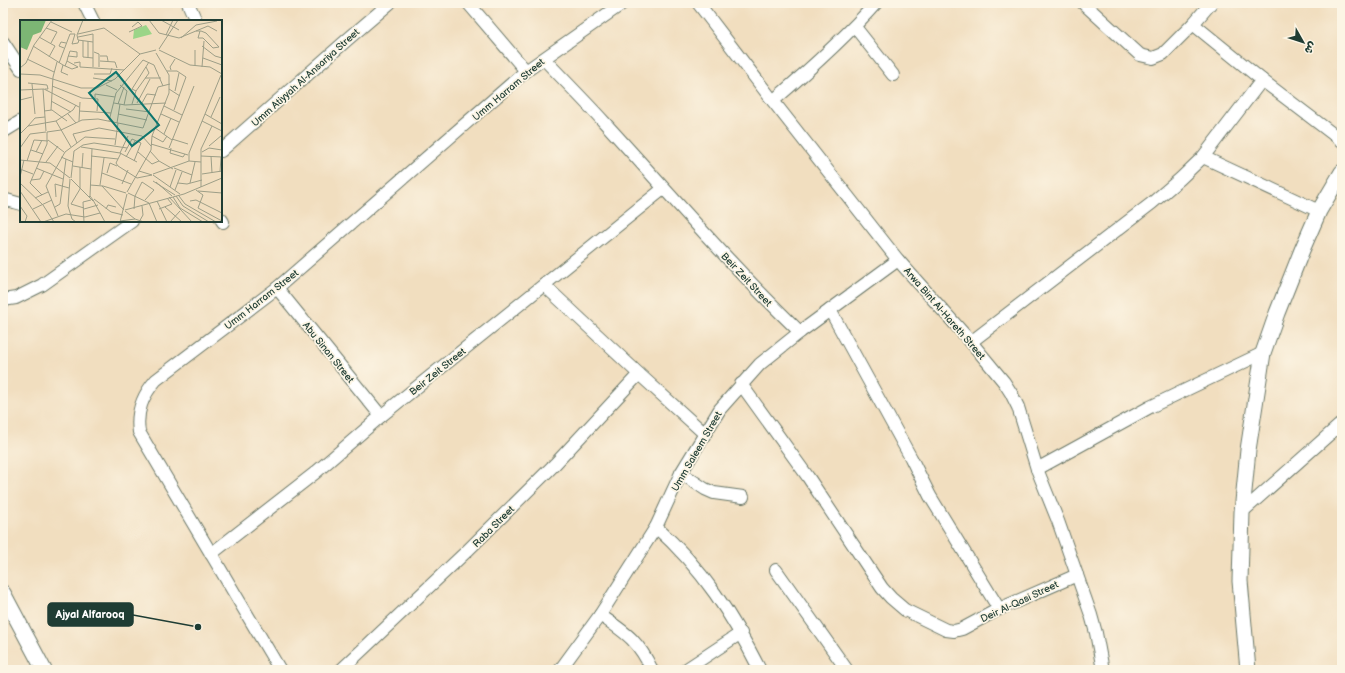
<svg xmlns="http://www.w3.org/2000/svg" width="1345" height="673" font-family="'Balsamiq Sans','Playpen Sans Arabic',sans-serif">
<rect width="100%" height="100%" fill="#fcf5e5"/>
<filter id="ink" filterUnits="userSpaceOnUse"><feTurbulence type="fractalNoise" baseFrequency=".025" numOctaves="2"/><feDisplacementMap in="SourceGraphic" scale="8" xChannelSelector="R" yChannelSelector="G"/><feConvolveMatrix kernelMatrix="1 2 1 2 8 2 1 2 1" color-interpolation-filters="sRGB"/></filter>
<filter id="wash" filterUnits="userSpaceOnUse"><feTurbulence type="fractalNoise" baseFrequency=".012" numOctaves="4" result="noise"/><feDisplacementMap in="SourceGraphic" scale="16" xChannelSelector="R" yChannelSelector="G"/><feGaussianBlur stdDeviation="0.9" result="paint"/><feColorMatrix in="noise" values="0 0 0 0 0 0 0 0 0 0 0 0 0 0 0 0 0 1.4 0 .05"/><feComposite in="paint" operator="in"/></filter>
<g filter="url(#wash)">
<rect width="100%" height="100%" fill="#f1debf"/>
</g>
<g filter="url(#ink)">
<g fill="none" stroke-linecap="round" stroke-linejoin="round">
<defs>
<g id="minor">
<polyline points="84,3 93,21"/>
<polyline points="188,3 196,21"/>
<polyline points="468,3 526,71"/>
<polyline points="698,3 773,101 898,260 971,342 1004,382 1011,393 1018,407 1037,469 1058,521 1091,615 1096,633 1103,670"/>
<polyline points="1083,3 1140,55 1153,58 1163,54 1193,24 1211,3"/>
<polyline points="855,27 893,75"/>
<polyline points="3,42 21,69"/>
<path d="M544 59C564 80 585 101 604 122 669 193 731 266 800 332"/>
<polyline points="1262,80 1342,141"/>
<path d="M773 101C809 70 844 39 876 3"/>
<polyline points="3,132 21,121"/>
<polyline points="221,151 348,39 390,3"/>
<polyline points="1203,157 1319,211"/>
<polyline points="3,199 21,204"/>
<polyline points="221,219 223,222"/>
<polyline points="544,285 639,374 705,434"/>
<polyline points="277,288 381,416"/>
<polyline points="3,300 16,298 42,285 132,221"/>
<polyline points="830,310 911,458 930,496 999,609"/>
<polyline points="971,342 1152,203 1180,179 1203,157 1262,80 1193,24"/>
<polyline points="741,384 808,477 882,588 891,598 905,610 946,630 954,631 962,629 999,609 1077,575"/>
<polyline points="1037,469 1150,407 1263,353"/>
<polyline points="681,473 705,489 714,493 743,497"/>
<polyline points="1242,512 1342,423"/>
<path d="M656 527C703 569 732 615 760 670"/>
<polyline points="211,554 315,473 381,416 663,189"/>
<polyline points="776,570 847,670"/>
<path d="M600 615C626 633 638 640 652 670"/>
<path d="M280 670 139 432C136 412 142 396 156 380L277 288 526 71 623 3"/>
<polyline points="341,670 467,551 555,464 639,374"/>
<polyline points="560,670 600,615 656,527 681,473 720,409 760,364 800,332 898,260"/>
<polyline points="685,670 741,633"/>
</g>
<g id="tertiary">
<polyline points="3,593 44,670"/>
<polyline points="1248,670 1240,581 1242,512 1248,450 1263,353 1277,313 1302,250 1319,211 1342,172"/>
</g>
</defs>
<use href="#minor" stroke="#687565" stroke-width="14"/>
<use href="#tertiary" stroke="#687565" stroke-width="17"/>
<use href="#minor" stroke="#fff" stroke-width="12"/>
<use href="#tertiary" stroke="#fff" stroke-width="15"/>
</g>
</g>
<g text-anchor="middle" stroke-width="3.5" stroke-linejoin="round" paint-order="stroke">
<g font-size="10" fill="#1f3d34" stroke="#fcf5e5">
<text transform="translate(305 77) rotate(-42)" y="4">Umm Atiyyah Al-Ansariya Street</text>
<text transform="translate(508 89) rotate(-40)" y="4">Umm Harram Street</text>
<text transform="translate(747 279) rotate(47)" y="4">Beir Zeit Street</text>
<text transform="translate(261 299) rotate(-38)" y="4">Umm Harram Street</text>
<text transform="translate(945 313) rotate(49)" y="4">Arwa Bint Al-Hareth Street</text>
<text transform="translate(329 352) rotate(51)" y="4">Abu Sinan Street</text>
<text transform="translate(437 371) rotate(-39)" y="4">Beir Zeit Street</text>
<text transform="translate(696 451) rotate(-60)" y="4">Umm Saleem Street</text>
<text transform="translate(493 526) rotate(-45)" y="4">Raba Street</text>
<text transform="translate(1019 601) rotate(-25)" y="4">Deir Al-Qasi Street</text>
</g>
</g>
<g transform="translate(20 20)">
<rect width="202" height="202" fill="#f1debf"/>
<path d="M126 5 132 14 113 19 114 10Z" fill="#9bd588"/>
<path d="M0 0H26L21 12 13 15 7 30 0 27Z" fill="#7cb674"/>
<path fill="none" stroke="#9d9e87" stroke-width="1" d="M63 0 57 15 58 20 73 22M86 0H104M129 0 139 13 159 18 188 6 197 11M141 0 159 10M31 2 52 12M26 8 37 12 31 23M176 11H181L186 13 199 27 193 28 183 18H178L180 11M109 12 122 6 118 2 112 7M55 14 52 24 58 23 59 20M58 14 84 8 120 34M146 15 153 0M19 17 35 26 29 37M58 17 73 14V47M161 18 176 5 197 1M63 21V37L73 38M13 26 43 45 52 49 58 47M182 26 195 36 202 38M44 28 39 26 41 22 46 23M139 29 158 0M139 30 170 45 190 47 202 54M175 30V46M74 32 79 34V47M80 36H87L88 41M68 38V21M183 38 202 45M7 39 34 52M47 41 58 47M80 41 95 42 97 48M39 43 50 14H55M54 43 60 42V47L104 50M43 45 41 52 48 55M45 46 47 41 48 37 50 31 57 32V37L48 36M182 47 184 21M0 48 6 43 14 25 32 0M151 50 150 47 155 39M147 51H157L166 57 154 90M0 54 20 55 61 68H77L95 59 120 34 136 30M74 54H90L92 48M73 58 92 61M125 58H141M8 63 27 65 28 69H25M12 64 15 94M86 65 97 70M100 65 107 71 104 85M32 66 62 78 78 79 77 91M23 69 26 111M149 69 160 76M0 70 24 69 59 87M116 71 112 69 129 42M155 71 159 53M75 78V74L95 77M0 80 12 77M31 81 51 92M94 83 105 85 146 83M117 83 130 59M122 83 127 74 136 75M98 84 104 67M112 84 116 71 129 53 126 47M144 86 162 95M106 89 130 92M31 90 33 57 37 42M24 91 32 90 47 101M59 91 91 93M48 94 56 103M98 94 127 100M141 94 159 102M185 94 202 104M191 97 200 77M36 101 51 127M59 101 60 82M89 101 96 73 123 40 134 45 143 66M182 101 202 111M97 103 100 84M8 106 15 98 25 97M135 108 152 120M27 112 41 110 62 100 78 99 123 108 138 67 150 64M0 114 8 106 36 101 53 90 56 85M144 114 151 98M132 116 143 122 147 116M152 119 168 124M28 120 44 132M57 123 53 114 79 108 122 116 131 126M131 124 168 135M95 125 98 103M189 126 202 115M61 127 100 133 117 142M0 128 10 114 26 112M149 128 174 66M151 128 150 133 163 137 165 134M11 130 23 134M130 131 139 141 153 149M16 132 22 120M105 132 112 119 121 123M118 132 132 144 139 141M182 132 189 128 202 130M100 133 108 116M101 133 96 143 98 146 117 158 132 155M71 136 98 139M181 136 202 137M191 136 192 153M41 137 53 142M106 137 115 121M0 140 30 143 50 158M7 141 14 120 28 121M114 141 121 123M169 141V133L201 55M26 142 38 126M53 146 71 149M16 148 43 159M62 148 63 133M154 148 172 155M0 149 13 154M119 151 132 155M200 152 201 137M82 153 111 164M87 153 90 143 97 146M133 154 169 141 181 142M182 154 202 151M133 155 160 174M0 157 4 140M51 158 54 131 63 125 74 123 107 128M50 159 48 186 52 199 56 202M51 159 69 177M11 160 20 159 24 151M133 161 155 175M136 162 152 176M0 163 23 185 34 202M158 163 167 164 182 160M170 163 175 142M102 164 108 150M70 165 83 166 106 173M80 165 84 138M82 166 104 190M150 167 156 150M181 167V129L192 106M155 170 162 152M176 170 183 175 178 188 202 201M0 171 21 202M178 171 202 173M107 172 131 130 132 116 149 73V55L136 33M108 173 129 183 137 202M22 175 10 163 27 124V112M70 176 72 129M70 176 73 180V181L69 177ZM156 176 163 186 189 202M159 176 165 184 196 202M36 177 35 164 49 168M149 177 172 202M153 177 160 188 183 202M15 178 28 172M74 179 91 192 103 195M73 180 85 202M137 181 147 202M170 181 176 180 202 193M51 184 60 169V147M51 184 64 188M0 186 7 196 5 202M35 187 40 184 46 139M145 187 162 202M13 189 32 180M64 189 78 185M86 189 88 185 96 187M114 189 115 176 122 162 134 170 125 180M139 189 152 184 147 178M105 190 164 174 202 158M105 191 115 199M38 196 26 166 45 132 65 117 95 119M100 201 115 199 124 202M23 202 46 194 65 197 80 193M64 202 63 182 71 180M100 202 107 174M119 202 123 195 122 186M150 202 160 191"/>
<path fill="#0f766e" fill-opacity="0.15" stroke="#0f766e" stroke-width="2" d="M96 52 139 105 112 126 69 73Z"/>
<rect width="202" height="202" fill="none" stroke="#1f3d34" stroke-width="2"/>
</g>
<path fill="none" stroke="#1f3d34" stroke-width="1.5" d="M198 627L133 615"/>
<circle fill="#1f3d34" stroke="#fcf5e5" stroke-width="1.5" cx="198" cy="627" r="4"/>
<rect fill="#1f3d34" stroke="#1f3d34" stroke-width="1.5" x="48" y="603" width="85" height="23" rx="4"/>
<g font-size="11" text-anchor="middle" font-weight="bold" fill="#fff">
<text x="90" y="618">Ajyal Alfarooq</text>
</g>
<rect width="1345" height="673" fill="none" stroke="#fcf5e5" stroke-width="16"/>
<g transform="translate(1303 42) rotate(129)" stroke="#fcf5e5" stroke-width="3" paint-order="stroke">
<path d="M0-3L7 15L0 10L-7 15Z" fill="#1f3d34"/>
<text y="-6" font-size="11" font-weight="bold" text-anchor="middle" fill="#1f3d34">ش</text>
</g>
</svg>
